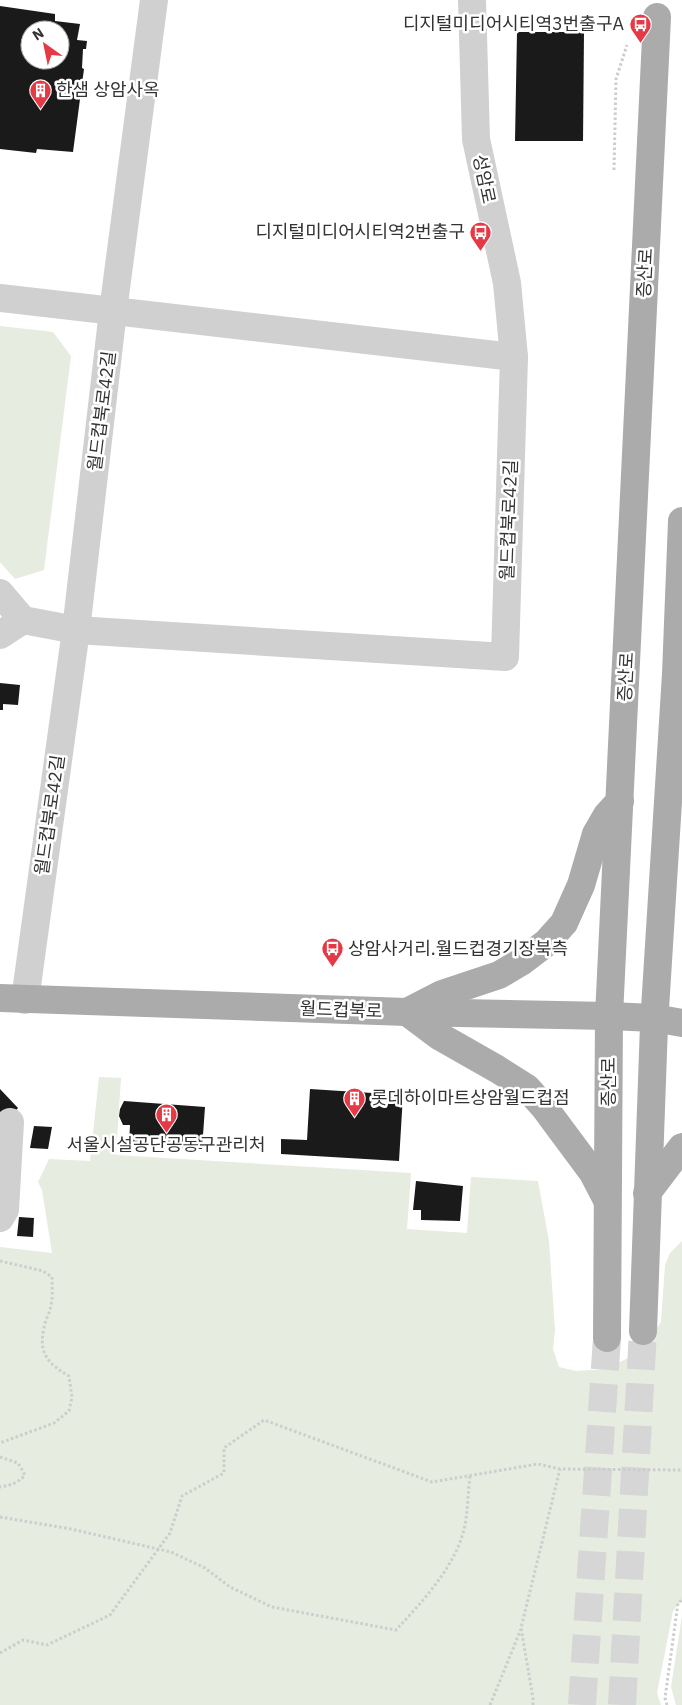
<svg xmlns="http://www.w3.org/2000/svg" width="682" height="1705" font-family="'IBM Plex Sans','Noto Sans KR',sans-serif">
<rect width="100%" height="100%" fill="#fff"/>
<g fill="#e6ecdf">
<polygon points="0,326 53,332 71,356 44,570 15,579 0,562"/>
<polygon points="99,1077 121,1078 116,1155 411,1173 407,1229 467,1233 471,1177 538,1181 549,1241 555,1330 553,1349 559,1367 576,1371 607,1369 641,1351 661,1322 665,1265 670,1253 682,1241 682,1600 673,1611 657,1693 661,1705 0,1705 0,1247 52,1253 42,1190 38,1182 49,1159 90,1161"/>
<polygon points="682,1616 682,1705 676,1705 671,1687"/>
</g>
<g fill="#1a1a1a" fill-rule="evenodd">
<path d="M0 6 55 14V21L80 24 77 40 87 41 86 49H83L82 68 84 69 73 152 37 149 36 153 0 149ZM30 30H60V60H30Z"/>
<polygon points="517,32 584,32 583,141 515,141"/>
<polygon points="0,683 20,685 18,705 3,704 3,710 0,710"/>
<polygon points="0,1089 18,1108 0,1129"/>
<polygon points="310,1089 403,1095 399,1161 281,1154 281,1139 307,1140"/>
<polygon points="124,1101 205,1107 202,1149 129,1144 130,1125 123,1125 119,1116 120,1109"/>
<polygon points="34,1126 52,1127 48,1149 30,1148"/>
<polygon points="416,1181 463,1186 460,1221 421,1220 421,1210 413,1210"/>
<polygon points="19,1217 34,1218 33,1237 17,1236"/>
</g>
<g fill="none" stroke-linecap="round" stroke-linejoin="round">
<g stroke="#d6d6d6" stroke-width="28" stroke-dasharray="28 14" stroke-linecap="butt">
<polyline points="582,1705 607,1338"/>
<polyline points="622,1705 643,1331"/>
</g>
<g stroke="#cdcdcd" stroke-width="3" stroke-dasharray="2.5 2.5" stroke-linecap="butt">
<polyline points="614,170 616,79 627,45"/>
<path d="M0 1261 43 1271 52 1277C52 1286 53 1297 51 1305 50 1313 45 1320 44 1328 38 1353 48 1364 69 1376L72 1397 69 1411 54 1423 0 1443"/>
<path d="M0 1457 18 1463 25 1475C18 1483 11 1485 0 1487"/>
<path d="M0 1517 71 1529 171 1552 205 1568 230 1587 272 1607 396 1630C423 1601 457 1565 465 1525 468 1509 468 1492 470 1475"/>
<polyline points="0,1653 23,1640 47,1645 110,1615 170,1533 182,1496 224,1473 224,1448 264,1420 432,1482 538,1464 560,1469 682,1470"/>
<polyline points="490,1705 521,1629"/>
<polyline points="533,1705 533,1698 521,1628 560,1469"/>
<polyline points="667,1705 665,1698 678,1603 682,1600"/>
</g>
<g stroke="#d0d0d0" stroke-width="28">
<polyline points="472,0 476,139 507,283 514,357"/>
<polyline points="0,298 514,357 505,657 76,630 23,620 0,593"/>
<polyline points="0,635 23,620"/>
<polyline points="25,1000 76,630 113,311 154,0"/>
<polyline points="0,1218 5,1210 10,1122"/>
</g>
<g stroke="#ababab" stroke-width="28">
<polyline points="0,998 407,1012 609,1016 654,1018 682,1023"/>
<polyline points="647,1193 682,1147"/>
<polyline points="607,1200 593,1173 544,1107 527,1088 497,1069 439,1036 407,1012 442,994 499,975 521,962 546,943 564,923 581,885 596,834 607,815 620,801"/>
<polyline points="643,1331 654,1025 676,674 682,521"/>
<polyline points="607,1338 609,1016 657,17"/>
</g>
</g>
<defs>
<symbol id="bus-pin" viewBox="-11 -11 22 30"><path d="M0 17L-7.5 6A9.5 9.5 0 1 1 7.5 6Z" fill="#e63946" stroke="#fff"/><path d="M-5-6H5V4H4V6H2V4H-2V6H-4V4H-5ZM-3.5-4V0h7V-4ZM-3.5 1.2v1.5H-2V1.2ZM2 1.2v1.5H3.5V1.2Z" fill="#fff"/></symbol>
<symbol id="building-pin" viewBox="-11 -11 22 30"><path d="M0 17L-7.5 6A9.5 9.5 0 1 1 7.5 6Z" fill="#e63946" stroke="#fff"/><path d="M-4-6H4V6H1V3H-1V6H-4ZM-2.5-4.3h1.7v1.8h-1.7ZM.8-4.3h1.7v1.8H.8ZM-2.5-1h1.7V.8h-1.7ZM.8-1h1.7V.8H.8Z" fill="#fff"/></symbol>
</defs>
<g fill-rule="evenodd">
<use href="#bus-pin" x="628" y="12" width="25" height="34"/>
<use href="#building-pin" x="28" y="78" width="25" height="34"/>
<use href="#bus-pin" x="468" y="220" width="25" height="34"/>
<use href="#bus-pin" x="320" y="936" width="25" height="34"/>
<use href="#building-pin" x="342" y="1086" width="25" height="34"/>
<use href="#building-pin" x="154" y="1102" width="25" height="34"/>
</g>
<g text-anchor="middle" stroke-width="5" stroke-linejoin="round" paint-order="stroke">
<g font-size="18" fill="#333" stroke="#fff" text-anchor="start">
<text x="624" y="30" text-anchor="end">디지털미디어시티역3번출구A</text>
<text x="56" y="96">한샘 상암사옥</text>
<text x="465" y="238" text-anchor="end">디지털미디어시티역2번출구</text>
<text x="348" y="955">상암사거리.월드컵경기장북측</text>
<text x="371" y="1104">롯데하이마트상암월드컵점</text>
<text x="166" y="1151" text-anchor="middle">서울시설공단공동구관리처</text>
</g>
<g font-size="18" fill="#333" stroke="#fff">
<text transform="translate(484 179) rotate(78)" y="6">성암로</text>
<text transform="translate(645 273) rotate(-87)" y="6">증산로</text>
<text transform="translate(102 411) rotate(-83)" y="6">월드컵북로42길</text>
<text transform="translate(509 520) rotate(-88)" y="6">월드컵북로42길</text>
<text transform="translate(626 677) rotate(-87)" y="6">증산로</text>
<text transform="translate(50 815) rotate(-82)" y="6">월드컵북로42길</text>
<text transform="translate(341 1010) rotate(2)" y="6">월드컵북로</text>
<text transform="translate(609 1082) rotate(-90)" y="6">증산로</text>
</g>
</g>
<g transform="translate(45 45) rotate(327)"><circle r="24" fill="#ffffff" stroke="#adadad"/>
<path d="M0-4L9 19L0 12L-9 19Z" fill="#e63946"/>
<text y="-8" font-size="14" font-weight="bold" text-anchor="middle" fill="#333333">N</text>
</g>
</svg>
